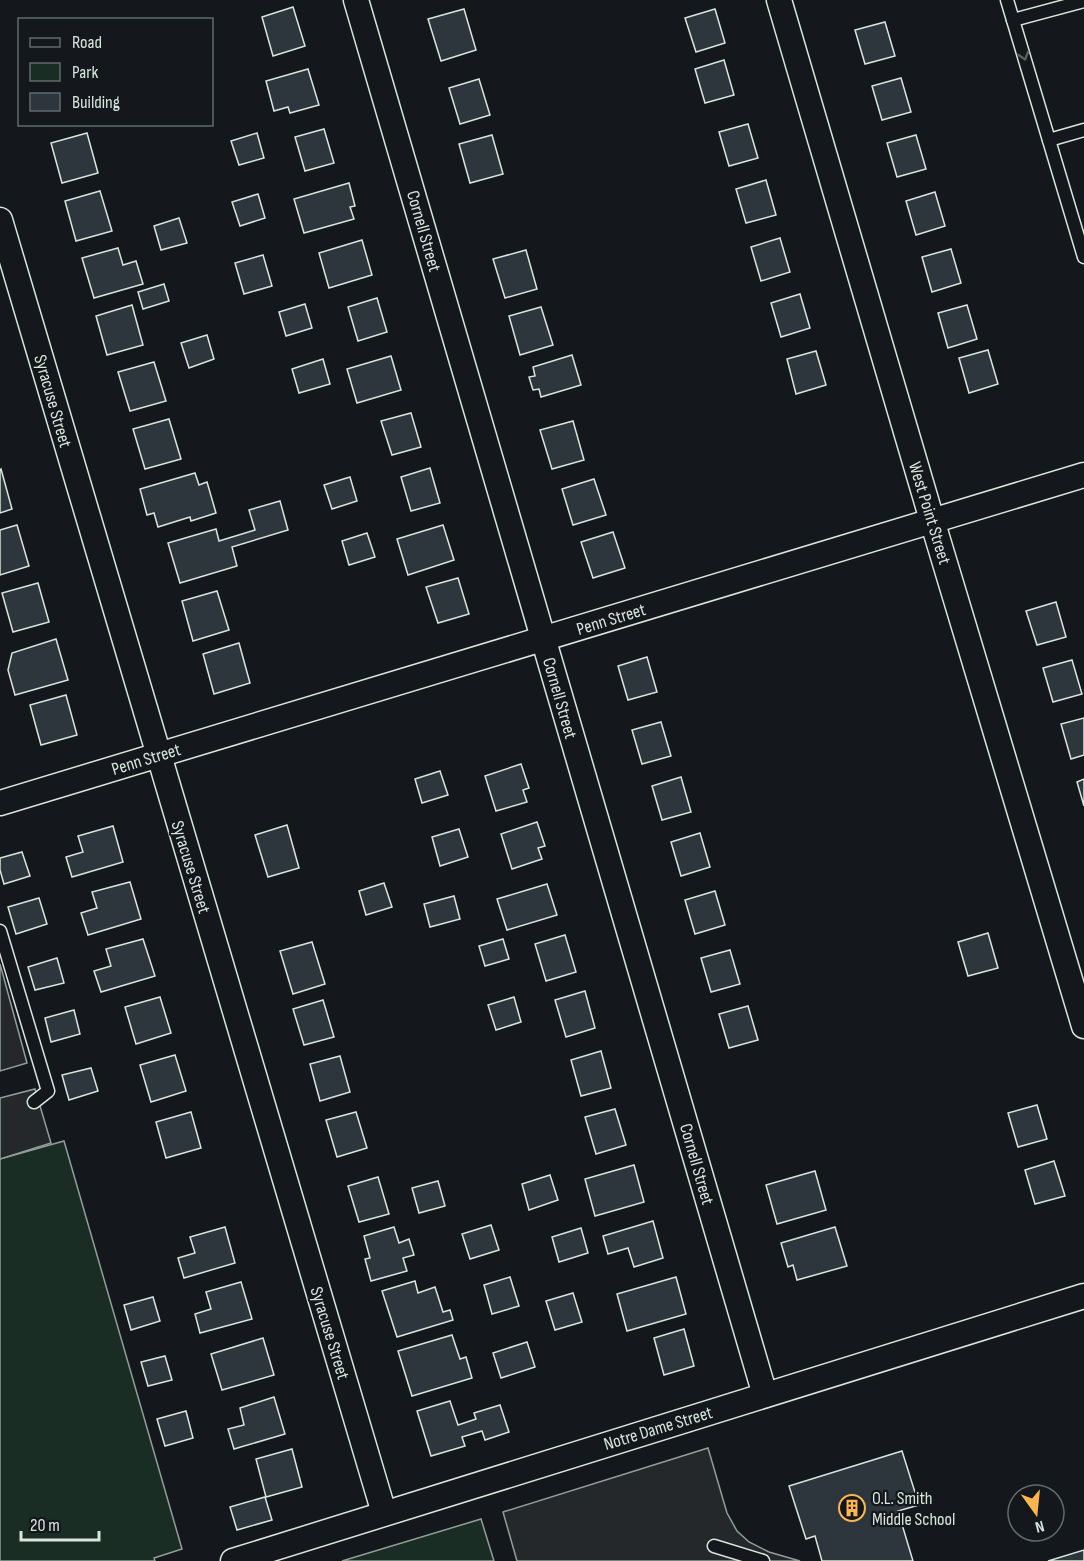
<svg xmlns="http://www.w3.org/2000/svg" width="1084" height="1561" font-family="'Sofia Sans Condensed',sans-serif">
<rect width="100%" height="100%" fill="#14181c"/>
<g fill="#1a2d24" stroke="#939e99" stroke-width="1.5">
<polygon points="64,1141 182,1549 154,1558 155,1561 0,1561 0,1159"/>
<polygon points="481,1519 494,1561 342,1561"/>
</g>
<g fill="#24282b" stroke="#939e99" stroke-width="1.5">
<polygon points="0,964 27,1063 0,1071"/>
<polygon points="35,1089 51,1143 0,1159 0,1098"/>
<polygon points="708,1448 727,1513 737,1531 749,1542 769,1552 800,1561 517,1561 503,1512"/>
</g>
<g fill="#2c363c" stroke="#d8e6dc" stroke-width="1.5">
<polygon points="293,7 305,46 273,56 262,17"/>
<polygon points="464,9 476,50 441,61 428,19"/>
<polygon points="715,9 725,43 696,52 685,18"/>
<polygon points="885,22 895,56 865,64 855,30"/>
<polygon points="724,60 734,95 705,103 695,69"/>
<polygon points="308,69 319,105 290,113 288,107 274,111 266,81"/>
<polygon points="901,78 911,112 882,120 872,86"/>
<polygon points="479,79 490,115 460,124 449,88"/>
<polygon points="748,124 758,158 729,166 719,132"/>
<polygon points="324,129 334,163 305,171 295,137"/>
<polygon points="87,133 98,173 62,183 51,143"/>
<polygon points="257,133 264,158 239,165 231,141"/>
<polygon points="492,135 503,174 470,183 459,144"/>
<polygon points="916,135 926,169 897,177 887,143"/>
<polygon points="766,180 776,215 746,223 736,189"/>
<polygon points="349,183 355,206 350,207 354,219 304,233 294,199"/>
<polygon points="100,191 112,231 76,241 65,201"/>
<polygon points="935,192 945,226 916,235 906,201"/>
<polygon points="258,194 265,218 240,226 232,202"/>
<polygon points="179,218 187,243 161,250 154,226"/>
<polygon points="780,238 790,272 761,281 751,247"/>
<polygon points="362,240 372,275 329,288 319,253"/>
<polygon points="118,248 123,265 136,261 143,284 94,298 82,258"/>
<polygon points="951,249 961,283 932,292 922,257"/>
<polygon points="526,250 537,289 505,298 493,259"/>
<polygon points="263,255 272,286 244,294 235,263"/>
<polygon points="164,284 169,301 143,309 138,292"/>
<polygon points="800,294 810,328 781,337 771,303"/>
<polygon points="377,298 387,332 358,341 348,307"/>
<polygon points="305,304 312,328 286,336 279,312"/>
<polygon points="132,305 143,345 107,355 96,316"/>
<polygon points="967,305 977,339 948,348 938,313"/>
<polygon points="541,307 553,345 520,355 509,316"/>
<polygon points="207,335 214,359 189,368 181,343"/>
<polygon points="988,350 998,384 969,393 959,358"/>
<polygon points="816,351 826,385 796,394 787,359"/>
<polygon points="572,355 581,385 541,397 539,389 533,390 529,377 535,376 533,367"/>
<polygon points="391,356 401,390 357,403 347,369"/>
<polygon points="323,359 330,384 299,393 292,369"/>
<polygon points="154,362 166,401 130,411 118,372"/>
<polygon points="411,413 421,447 392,455 381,421"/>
<polygon points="169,419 181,459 145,469 133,429"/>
<polygon points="573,421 584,460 552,469 540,430"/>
<polygon points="430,468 440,503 411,511 401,477"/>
<polygon points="1,469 12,509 0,513 0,470"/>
<polygon points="195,473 199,485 207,482 216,513 191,521 190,517 158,527 154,513 147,515 140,489"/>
<polygon points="350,477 357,501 332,509 324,485"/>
<polygon points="594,479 606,515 573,525 562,489"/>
<polygon points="280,501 288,530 232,547 237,566 180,583 168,543 216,529 219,541 255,530 249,510"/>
<polygon points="17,525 29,566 0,575 0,530"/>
<polygon points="443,525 454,560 408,575 397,539"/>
<polygon points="613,532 625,568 593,578 581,542"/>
<polygon points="367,533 375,557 349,565 342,541"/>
<polygon points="458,578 469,614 438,623 426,587"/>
<polygon points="38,583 49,622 13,632 2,593"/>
<polygon points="217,591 229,630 193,641 182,601"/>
<polygon points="1056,602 1066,637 1037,645 1026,611"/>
<polygon points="56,639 68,680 15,695 8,670 12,653"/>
<polygon points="239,643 250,683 214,694 203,654"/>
<polygon points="647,657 657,692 628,700 618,666"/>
<polygon points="1072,660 1082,694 1053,702 1043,668"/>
<polygon points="66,695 77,735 41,745 30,705"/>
<polygon points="1084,718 1084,755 1071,759 1061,724"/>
<polygon points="661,722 671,756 642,764 632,730"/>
<polygon points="521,764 529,788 523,790 527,802 496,811 485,776"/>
<polygon points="440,771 448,795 422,803 415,779"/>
<polygon points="681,777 691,812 662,820 652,786"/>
<polygon points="1084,779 1084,806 1077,782"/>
<polygon points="537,822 545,846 538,848 542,859 512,869 501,834"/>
<polygon points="287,825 299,868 268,877 255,835"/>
<polygon points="113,826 123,862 72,877 66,857 83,852 78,836"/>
<polygon points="459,829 468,857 440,866 432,837"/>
<polygon points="700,833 710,867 681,876 671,842"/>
<polygon points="22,852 30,876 4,884 0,870 0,858"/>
<polygon points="130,882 141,919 88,935 81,913 97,908 92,892"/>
<polygon points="384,883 392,907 366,915 359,891"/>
<polygon points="547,884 557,915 507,930 497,899"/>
<polygon points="715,891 725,925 695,934 685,900"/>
<polygon points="454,896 460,919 430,927 424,904"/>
<polygon points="39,898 47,924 16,934 8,907"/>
<polygon points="988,933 998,968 968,976 958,942"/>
<polygon points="565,935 576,972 546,981 535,944"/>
<polygon points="143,939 155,976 101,992 94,971 111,966 106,949"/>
<polygon points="503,939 509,959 485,966 479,946"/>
<polygon points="312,942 325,984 293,994 280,951"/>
<polygon points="730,950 740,984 711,992 701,958"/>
<polygon points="57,958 64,983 35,990 28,967"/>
<polygon points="585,991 595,1028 566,1037 555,1000"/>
<polygon points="160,997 171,1033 136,1044 125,1007"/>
<polygon points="514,997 521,1022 496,1030 488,1005"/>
<polygon points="323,1000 334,1037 304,1045 293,1009"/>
<polygon points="748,1006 758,1040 729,1048 719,1014"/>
<polygon points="74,1010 80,1034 51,1042 45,1018"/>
<polygon points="601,1051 611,1088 581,1096 571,1060"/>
<polygon points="175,1055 186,1091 151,1102 140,1065"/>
<polygon points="340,1056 350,1092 320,1101 310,1064"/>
<polygon points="91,1068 98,1091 69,1100 62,1075"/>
<polygon points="1037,1105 1047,1139 1018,1147 1008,1113"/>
<polygon points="615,1109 626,1145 596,1154 585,1117"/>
<polygon points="191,1112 201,1148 166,1158 156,1122"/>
<polygon points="356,1112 367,1148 337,1157 326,1120"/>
<polygon points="1054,1161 1065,1196 1035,1204 1025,1170"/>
<polygon points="634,1165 644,1202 595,1216 585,1179"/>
<polygon points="815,1171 826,1210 777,1224 766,1185"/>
<polygon points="550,1175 558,1200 529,1210 522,1184"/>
<polygon points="378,1177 389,1214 359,1222 348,1186"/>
<polygon points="438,1181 445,1206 419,1213 412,1188"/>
<polygon points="653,1221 663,1258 634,1267 628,1248 608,1254 603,1236"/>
<polygon points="491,1225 499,1250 470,1259 462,1234"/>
<polygon points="225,1227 235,1263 184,1278 178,1258 195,1253 190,1237"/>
<polygon points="394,1227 399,1243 409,1239 414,1255 403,1258 407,1271 371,1281 365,1259 370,1258 364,1236"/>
<polygon points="835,1227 847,1266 797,1280 793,1265 788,1267 781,1243"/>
<polygon points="581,1228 588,1253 559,1262 552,1237"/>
<polygon points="510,1277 519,1306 492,1314 484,1285"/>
<polygon points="676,1277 686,1314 627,1331 617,1294"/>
<polygon points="415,1281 418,1293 435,1287 443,1312 450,1310 453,1320 397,1337 382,1291"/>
<polygon points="241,1282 252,1319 200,1333 195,1314 211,1309 206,1292"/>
<polygon points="573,1293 582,1322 555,1330 546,1301"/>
<polygon points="153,1297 160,1321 131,1330 124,1305"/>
<polygon points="684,1329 694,1366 664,1375 654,1338"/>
<polygon points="452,1335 460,1359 466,1357 472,1378 412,1396 398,1351"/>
<polygon points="263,1338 274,1375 222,1390 211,1354"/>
<polygon points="527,1342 535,1367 501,1378 493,1353"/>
<polygon points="165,1356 172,1380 148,1386 141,1362"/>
<polygon points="274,1397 285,1434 234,1449 228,1429 244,1425 240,1408"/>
<polygon points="450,1401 458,1425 476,1419 474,1413 500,1405 509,1432 485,1440 482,1431 462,1437 465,1446 431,1456 417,1411"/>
<polygon points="186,1411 193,1438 165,1446 157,1419"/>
<polygon points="292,1449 302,1487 266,1497 256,1459"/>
<polygon points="902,1451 919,1505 898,1511 913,1561 822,1561 815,1536 806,1539 789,1486"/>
<polygon points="265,1497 272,1520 237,1530 230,1507"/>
<polygon points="1084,1550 1084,1561 1048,1561"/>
</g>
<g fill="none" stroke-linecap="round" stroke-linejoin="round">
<defs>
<g id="lane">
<polyline points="1007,0 1084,257"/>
<polyline points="1013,20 1084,1"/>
<polyline points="1049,140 1084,130"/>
<polyline points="0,931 48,1091 34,1102"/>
<polyline points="714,1546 763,1561"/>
</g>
<g id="street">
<polyline points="356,0 765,1395"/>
<polyline points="779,0 932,520 1084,1026"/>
<polyline points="0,220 384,1513"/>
<polyline points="0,803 1084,475"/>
<polyline points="233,1561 1084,1296"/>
</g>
</defs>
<use href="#lane" stroke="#d8e6dc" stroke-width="15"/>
<use href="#street" stroke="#d8e6dc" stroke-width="27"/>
<use href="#lane" stroke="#14181c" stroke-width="12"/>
<use href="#street" stroke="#14181c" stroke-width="24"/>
</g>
<defs><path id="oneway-chevron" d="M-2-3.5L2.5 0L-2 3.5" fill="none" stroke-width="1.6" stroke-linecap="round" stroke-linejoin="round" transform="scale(1.5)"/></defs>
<use stroke="#59605f" href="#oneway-chevron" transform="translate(1024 56) rotate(73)"/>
<defs>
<symbol id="building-ring" viewBox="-11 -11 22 22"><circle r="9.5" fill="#14181c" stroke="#ffb74d" stroke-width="1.5"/><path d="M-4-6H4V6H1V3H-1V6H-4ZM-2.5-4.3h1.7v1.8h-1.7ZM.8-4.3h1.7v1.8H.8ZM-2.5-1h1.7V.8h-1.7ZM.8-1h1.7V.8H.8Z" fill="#ffb74d"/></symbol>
</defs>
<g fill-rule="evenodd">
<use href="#building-ring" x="837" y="1493" width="30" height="30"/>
</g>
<g text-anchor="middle" stroke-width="4.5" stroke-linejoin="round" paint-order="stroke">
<g font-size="18" fill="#d8e6dc" stroke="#14181c">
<text transform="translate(424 231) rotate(74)" y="6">Cornell Street</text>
<text transform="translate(53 401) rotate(74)" y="6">Syracuse Street</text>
<text transform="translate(930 513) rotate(73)" y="6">West Point Street</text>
<text transform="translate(611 619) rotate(-17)" y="6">Penn Street</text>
<text transform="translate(560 698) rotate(74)" y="6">Cornell Street</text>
<text transform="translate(146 759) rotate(-17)" y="6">Penn Street</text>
<text transform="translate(191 867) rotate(73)" y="6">Syracuse Street</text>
<text transform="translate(697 1164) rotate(74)" y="6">Cornell Street</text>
<text transform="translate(330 1333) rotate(73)" y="6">Syracuse Street</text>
<text transform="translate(658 1428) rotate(-17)" y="6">Notre Dame Street</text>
</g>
<g font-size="18" fill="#d8e6dc" stroke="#14181c" text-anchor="start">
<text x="872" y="1504">O.L. Smith<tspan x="872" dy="21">Middle School</tspan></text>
</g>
</g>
<rect x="18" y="18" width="195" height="108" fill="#14181c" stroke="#626a69" stroke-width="1.5"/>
<rect x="30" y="38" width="30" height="9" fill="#14181c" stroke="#626a69" stroke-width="1.5"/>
<text x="72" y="48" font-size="18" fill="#d8e6dc">Road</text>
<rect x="30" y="63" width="30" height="18" fill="#1a2d24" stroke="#626a69" stroke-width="1.5"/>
<text x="72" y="78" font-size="18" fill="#d8e6dc">Park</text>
<rect x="30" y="93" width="30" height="18" fill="#2c363c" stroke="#626a69" stroke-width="1.5"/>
<text x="72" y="108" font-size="18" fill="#d8e6dc">Building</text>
<g transform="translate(1036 1513) rotate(165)"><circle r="28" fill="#14181c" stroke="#626a69" stroke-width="1.5"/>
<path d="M0-4.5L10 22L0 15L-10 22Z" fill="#ffb74d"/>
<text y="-9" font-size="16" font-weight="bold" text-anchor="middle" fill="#d8e6dc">N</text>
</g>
<path d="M21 1531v9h78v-9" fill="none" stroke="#d8e6dc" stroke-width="3"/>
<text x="30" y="1531" font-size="18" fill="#d8e6dc" stroke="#14181c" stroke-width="4.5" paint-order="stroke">20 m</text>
</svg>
